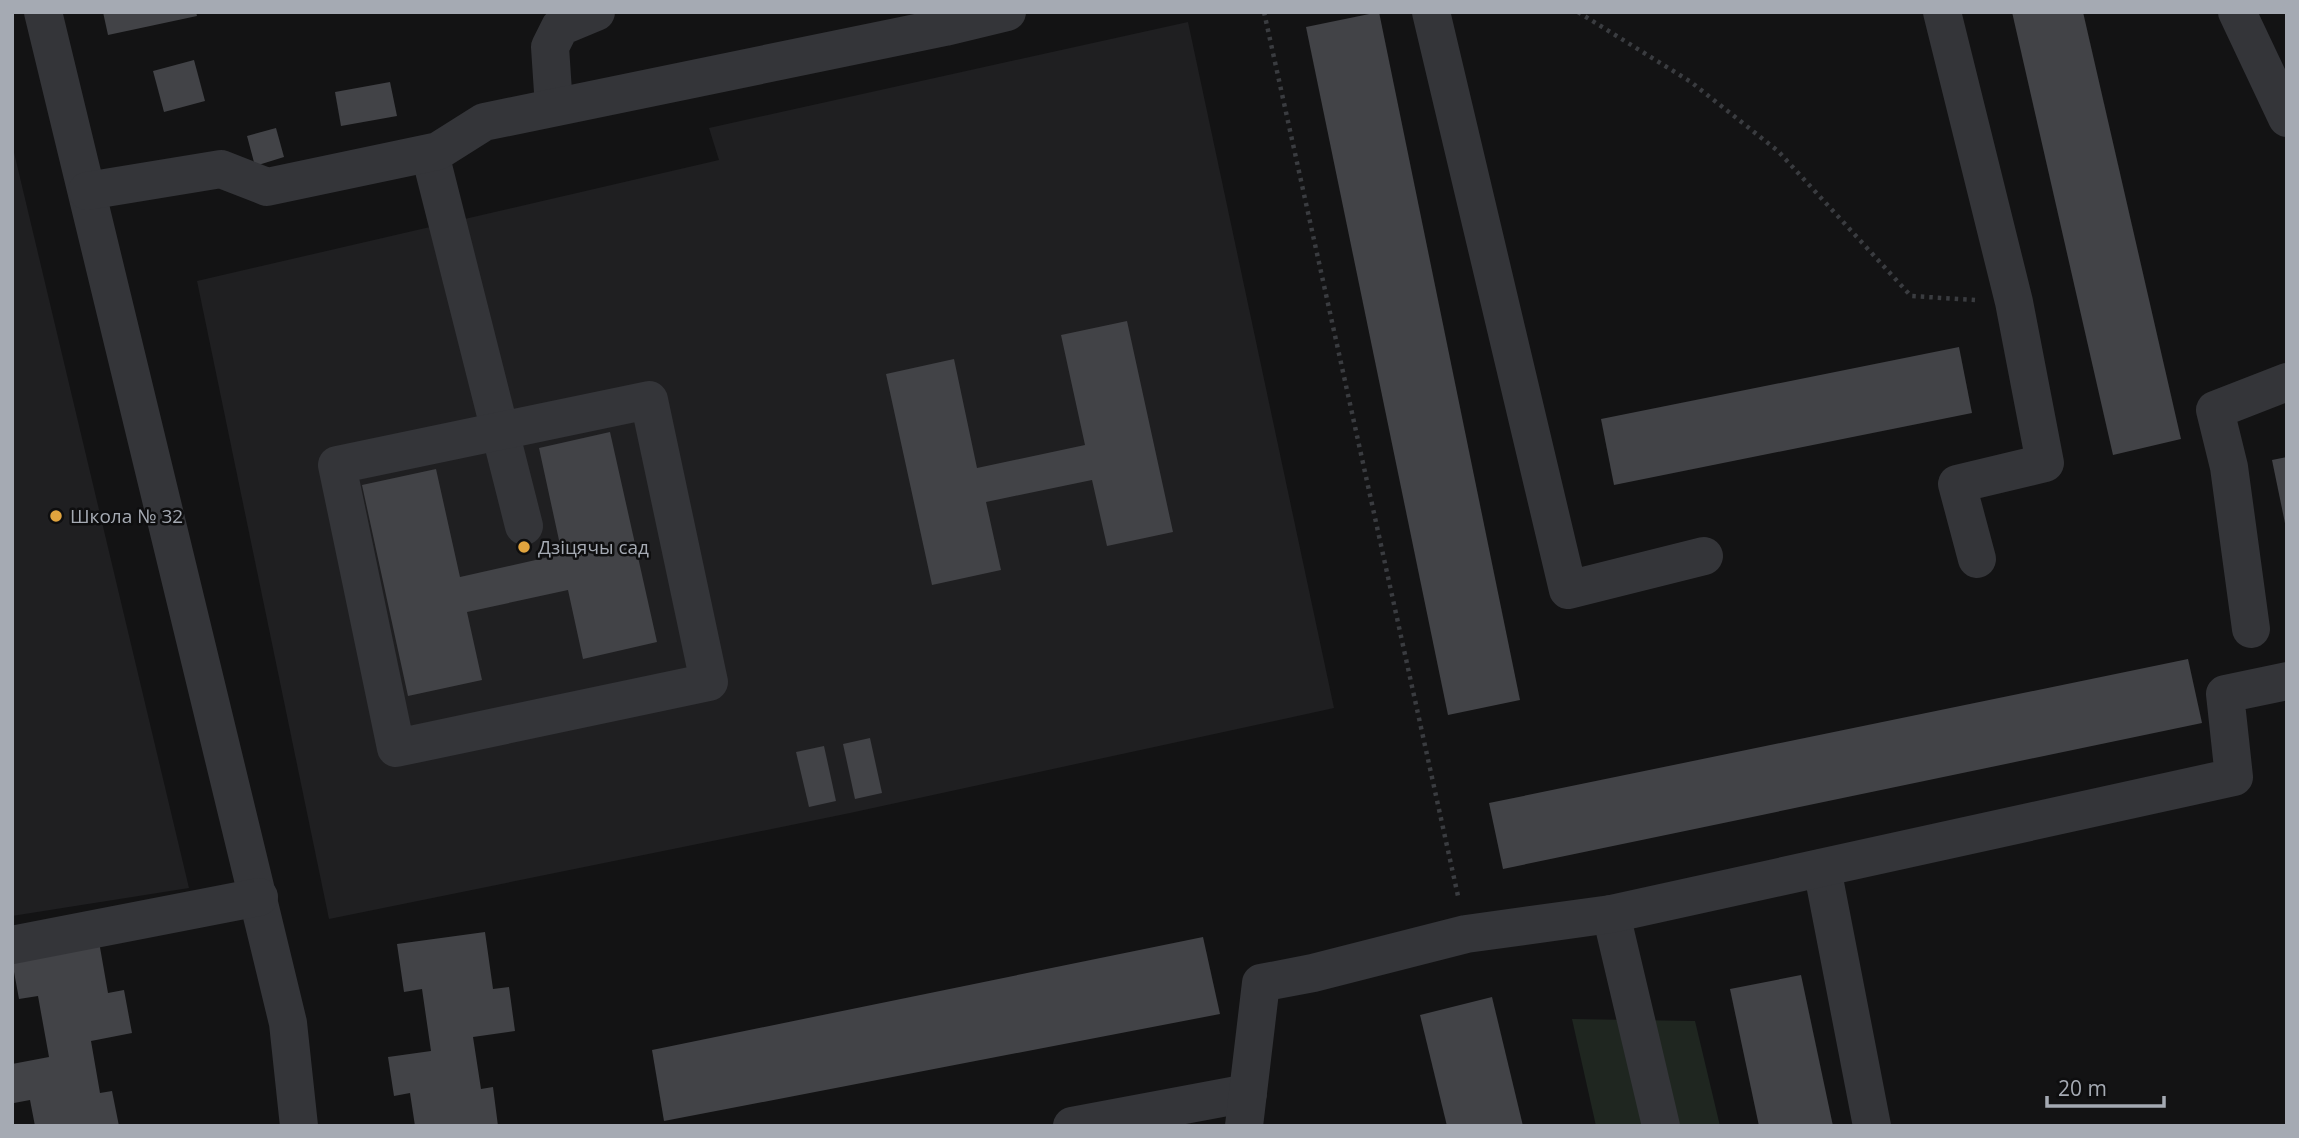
<svg xmlns="http://www.w3.org/2000/svg" width="2299" height="1138" font-family="'Open Sans',sans-serif">
<rect width="100%" height="100%" fill="#131314"/>
<g fill="#1f1f21">
<polygon points="1188,22 1334,708 850,813 329,919 197,281 719,160 709,128"/>
<polygon points="12,144 189,888 12,916"/>
</g>
<polygon fill="#1f2620" points="1572,1019 1695,1021 1720,1126 1596,1126"/>
<g fill="#424347">
<polygon points="103,12 196,12 197,16 108,35"/>
<polygon points="1379,12 1520,700 1448,715 1306,27"/>
<polygon points="2012,12 2083,12 2181,439 2113,455"/>
<polygon points="194,60 205,101 164,112 153,71"/>
<polygon points="390,82 397,116 341,126 335,92"/>
<polygon points="276,128 284,157 255,166 247,136"/>
<polygon points="1127,321 1173,532 1107,546 1092,480 986,502 1001,570 932,585 886,374 954,359 977,468 1085,445 1061,335"/>
<polygon points="1959,347 1972,413 1614,485 1601,419"/>
<polygon points="610,432 657,642 583,659 568,590 467,612 482,680 408,696 362,485 436,469 460,577 562,554 539,448"/>
<polygon points="2287,457 2287,528 2286,528 2272,460"/>
<polygon points="2188,659 2202,723 1503,869 1489,803"/>
<polygon points="870,738 882,793 855,799 843,744"/>
<polygon points="824,746 836,801 809,807 796,752"/>
<polygon points="485,932 493,989 509,987 515,1031 473,1037 481,1089 493,1087 498,1126 415,1126 410,1093 394,1096 388,1057 431,1051 422,989 404,992 397,944"/>
<polygon points="98,936 108,993 124,990 132,1033 91,1041 100,1093 112,1091 119,1126 35,1126 30,1100 14,1103 12,1064 49,1057 38,996 19,999 12,961"/>
<polygon points="1203,937 1220,1014 664,1121 652,1050"/>
<polygon points="1801,975 1833,1126 1759,1126 1730,989"/>
<polygon points="1492,997 1523,1126 1447,1126 1420,1015"/>
</g>
<g fill="none" stroke-linecap="round" stroke-linejoin="round">
<g stroke="#3a3c40" stroke-width="4.5" stroke-dasharray="3.5 5" stroke-linecap="butt">
<polyline points="1264,12 1458,896"/>
<polyline points="1578,12 1691,82 1778,151 1911,296 1975,300"/>
</g>
<g stroke="#343539" stroke-width="38">
<polyline points="43,12 288,1023 299,1126"/>
<polyline points="1431,12 1568,590 1704,556"/>
<polyline points="1942,12 2014,302 2045,463 1957,484 1977,559"/>
<polyline points="2237,12 2287,118"/>
<polyline points="554,107 550,47 560,27 596,12"/>
<polyline points="430,154 524,526"/>
<polyline points="87,191 221,169 267,187 438,151 484,122 945,27 1007,12"/>
<polygon points="649,400 709,682 396,748 337,465"/>
<polyline points="2251,629 2229,467 2215,410 2287,382"/>
<polyline points="1822,868 1872,1126"/>
<polyline points="1611,914 1661,1126"/>
<polyline points="12,945 259,897"/>
<polyline points="1072,1126 1248,1093"/>
<polyline points="1244,1126 1261,983 1313,973 1466,934 1611,914 2234,777 2225,694 2287,681"/>
</g>
</g>
<g fill="#e1a43e" stroke="#0e0e0f" stroke-width="2.5">
<circle cx="56" cy="516" r="7"/>
<circle cx="524" cy="547" r="7"/>
</g>
<g text-anchor="middle" stroke-width="5" stroke-linejoin="round" paint-order="stroke">
<g font-size="19" fill="#a5aab3" stroke="#0e0e0f" text-anchor="start">
<text x="70" y="523">Школа № 32</text>
<text x="538" y="554">Дзіцячы сад</text>
</g>
</g>
<rect width="2299" height="1138" fill="none" stroke="#a5aab3" stroke-width="28"/>
<path d="M2047 1096v10h117v-10" fill="none" stroke="#a5aab3" stroke-width="3.5"/>
<text x="2058" y="1096" font-size="21" fill="#a5aab3" stroke="#0e0e0f" stroke-width="5" paint-order="stroke">20 m</text>
</svg>
